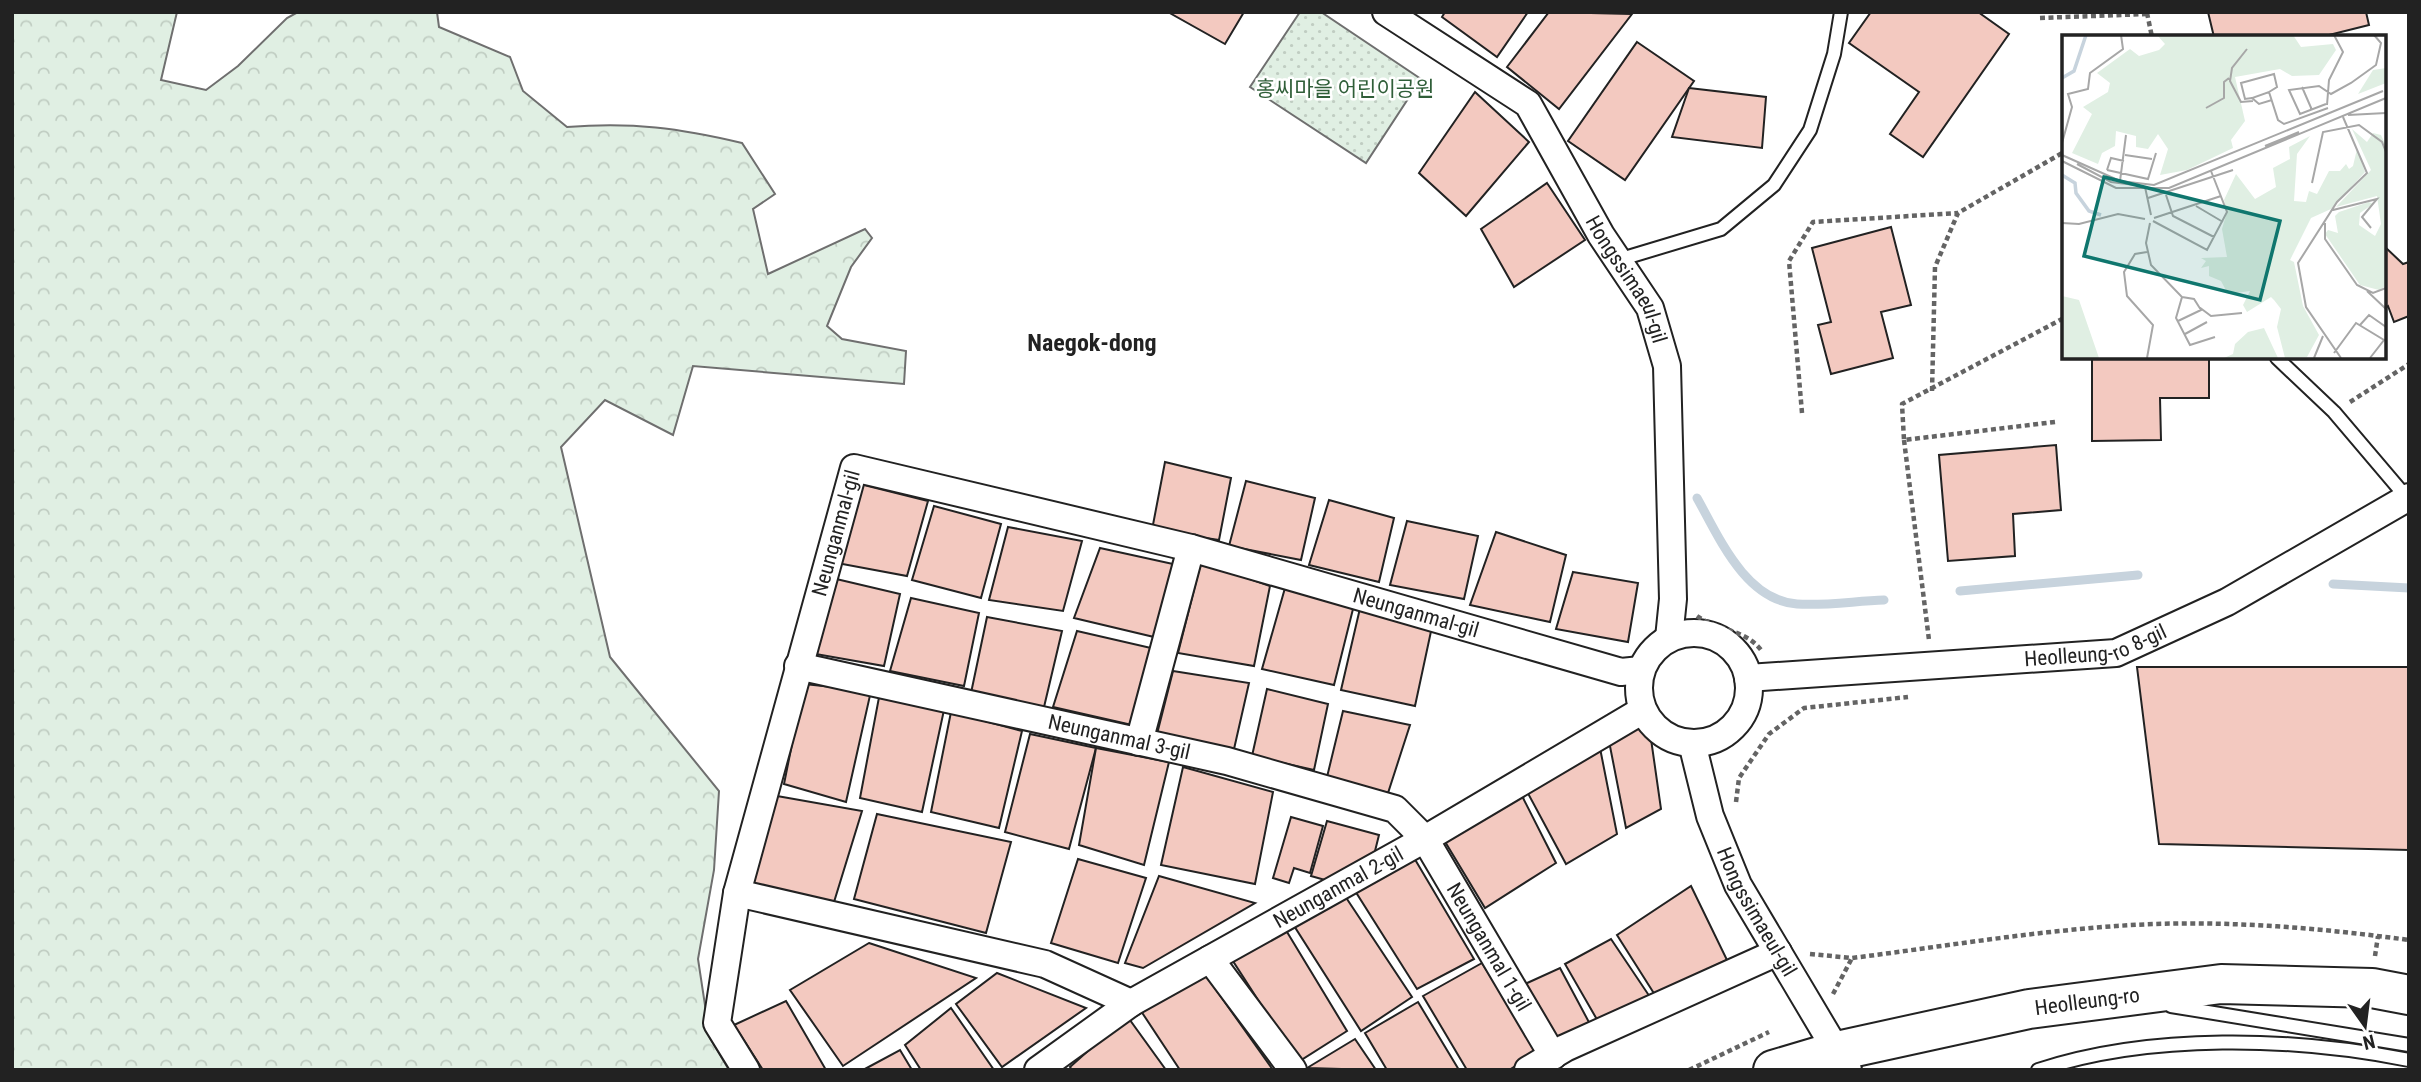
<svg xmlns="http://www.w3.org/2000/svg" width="2421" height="1082" font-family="'Roboto Condensed','Noto Sans KR',sans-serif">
<defs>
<pattern id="forest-crowns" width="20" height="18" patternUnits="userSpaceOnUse" patternTransform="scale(1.75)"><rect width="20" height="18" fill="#e0efe3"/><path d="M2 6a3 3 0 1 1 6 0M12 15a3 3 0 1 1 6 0" fill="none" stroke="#c0cdc2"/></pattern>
<pattern id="park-dots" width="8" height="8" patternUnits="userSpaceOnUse" patternTransform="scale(1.75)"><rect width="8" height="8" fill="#e0efe3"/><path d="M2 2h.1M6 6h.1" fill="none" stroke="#c0cdc2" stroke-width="1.8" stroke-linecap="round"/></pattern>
</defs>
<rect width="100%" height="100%" fill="#fff"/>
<path fill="url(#forest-crowns)" stroke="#6f6f6f" stroke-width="2" d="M12 12H177L161 80 206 90 238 66 287 18 298 12H437L439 27 510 57 523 91 567 127C633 122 679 128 742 143L775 194 753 209 768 274 865 229 872 238 851 267 827 326 842 339 906 351 904 384 693 366 673 435 605 400 561 447 610 657 719 791 714 870 698 959 710 1038 729 1070H12Z"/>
<polygon fill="url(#park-dots)" stroke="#6f6f6f" stroke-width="2" points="1300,12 1321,12 1421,79 1366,163 1250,87"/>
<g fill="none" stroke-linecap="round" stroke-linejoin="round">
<g stroke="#c7d3dd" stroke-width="9">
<path d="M1697 498C1719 537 1745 600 1797 604 1825 606 1855 601 1884 600"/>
<polyline points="2333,584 2409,588"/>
<polyline points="1960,591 2138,575"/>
</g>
</g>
<g fill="#f3c9c0" stroke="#222" stroke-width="2">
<polygon points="1168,12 1244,12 1225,44"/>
<polygon points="1445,12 1528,12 1497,57 1442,17"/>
<polygon points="1549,12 1632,14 1559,109 1507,67"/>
<polygon points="1871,12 1978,12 2009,34 1923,157 1890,134 1919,92 1849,43"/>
<polygon points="2208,12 2366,12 2369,25 2321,37 2214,37"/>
<polygon points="1637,42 1694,81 1625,180 1568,141"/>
<polygon points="1689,88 1766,97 1762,148 1672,137"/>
<polygon points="1475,92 1529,142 1466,216 1419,173"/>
<polygon points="1547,183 1585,240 1514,287 1481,229"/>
<polygon points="1891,227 1911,305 1881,312 1893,358 1831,374 1818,325 1831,322 1812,248"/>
<polygon points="2384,246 2403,264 2409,262 2409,316 2394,322 2388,306 2384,309"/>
<polygon points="2092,357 2209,357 2209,398 2160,398 2161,440 2092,441"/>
<polygon points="2056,445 2061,510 2013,514 2015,556 1948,561 1939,455"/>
<polygon points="1165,462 1231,478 1219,540 1152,530"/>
<polygon points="1246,481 1315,498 1301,560 1229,546"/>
<polygon points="860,484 928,501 907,576 837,563"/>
<polygon points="1329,500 1394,518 1379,582 1309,565"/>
<polygon points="934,506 1001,524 981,598 912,580"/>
<polygon points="1407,521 1478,536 1464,599 1390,585"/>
<polygon points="1008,527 1082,541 1063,611 989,600"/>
<polygon points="1496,532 1566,555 1550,622 1470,605"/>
<polygon points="1100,548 1173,564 1154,637 1074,618"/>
<polygon points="1201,562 1270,586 1254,666 1178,653"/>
<polygon points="1573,572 1638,583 1628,642 1556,629"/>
<polygon points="832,578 900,594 884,666 810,653"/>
<polygon points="1285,588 1354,605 1334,685 1262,669"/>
<polygon points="911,598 979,613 964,686 890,671"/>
<polygon points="1361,604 1433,622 1415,706 1341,690"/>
<polygon points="987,617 1062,631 1044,707 971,693"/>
<polygon points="1077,631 1151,648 1132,725 1053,707"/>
<polygon points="2137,667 2409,667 2409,850 2159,844"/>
<polygon points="1173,671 1249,683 1234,749 1157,734"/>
<polygon points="804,684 871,691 846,802 784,784"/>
<polygon points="1267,689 1328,704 1314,770 1252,756"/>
<polygon points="880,692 944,710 922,812 860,798"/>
<polygon points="1343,711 1410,725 1388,793 1327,777"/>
<polygon points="951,712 1022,731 999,828 931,812"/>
<polygon points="1638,724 1651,739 1661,809 1626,828 1608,736"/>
<polygon points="1030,734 1096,748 1069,849 1005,832"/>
<polygon points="1599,743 1617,834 1566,864 1524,786"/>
<polygon points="1096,748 1169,762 1144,865 1079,845"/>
<polygon points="1183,767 1273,792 1255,884 1161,865"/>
<polygon points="1518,788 1556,863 1485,908 1441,835"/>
<polygon points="777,796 862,811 834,902 751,883"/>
<polygon points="877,814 1011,842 986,933 854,899"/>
<polygon points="1291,817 1323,826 1310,873 1294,868 1289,883 1273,878"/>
<polygon points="1327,821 1379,835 1372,863 1339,884 1311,876"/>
<polygon points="1410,851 1474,959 1417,989 1352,886"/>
<polygon points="1078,859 1146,878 1118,963 1051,943"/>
<polygon points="1159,876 1255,903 1143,968 1125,963"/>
<polygon points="1691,886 1727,960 1655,995 1617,935"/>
<polygon points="1343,893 1412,997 1361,1031 1291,921"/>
<polygon points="1284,927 1347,1031 1298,1062 1231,958"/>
<polygon points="1611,939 1650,997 1599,1023 1565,964"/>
<polygon points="869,943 976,978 843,1066 790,990"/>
<polygon points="1482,963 1538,1052 1509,1070 1467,1070 1423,996"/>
<polygon points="1560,968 1591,1026 1557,1043 1525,984"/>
<polygon points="1202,970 1273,1070 1180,1070 1139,1008"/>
<polygon points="997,973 1086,1008 1002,1067 956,1004"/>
<polygon points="786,1001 826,1070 763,1070 734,1025"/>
<polygon points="1418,1002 1459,1070 1387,1070 1365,1033"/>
<polygon points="951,1008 994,1070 921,1070 905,1045"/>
<polygon points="1127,1016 1166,1070 1072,1070 1070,1067"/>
<polygon points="1355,1039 1376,1070 1307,1068"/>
<polygon points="900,1050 912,1070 863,1070"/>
</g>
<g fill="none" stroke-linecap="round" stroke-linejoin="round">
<defs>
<g id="lane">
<polyline points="1618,260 1721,229 1774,185 1810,130 1834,54 1841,12"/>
<polyline points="2277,358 2334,412 2407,498"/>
<polyline points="2171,1006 2409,1045"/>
<path d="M2038 1070C2151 1033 2293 1037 2409 1060"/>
</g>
<g id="street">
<path id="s1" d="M1386 12 1528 104 1601 235 1650 308 1667 366 1673 599 1669 638"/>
<circle cx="1694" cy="688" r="55"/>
<path id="s2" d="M798 666 1227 761 1395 809 1425 839 1553 1056"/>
<path id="s3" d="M1748 678 2116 653 2227 602 2409 497"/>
<polyline points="1139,742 1191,548"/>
<path id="s4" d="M1692 743 1710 816 1738 885 1848 1070"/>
<polyline points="737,893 1045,964 1131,1003"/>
<polyline points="1210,959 1293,1070"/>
<path id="s5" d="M746 1070 717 1023 737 893 854 468 1191 548 1621 672 1641 670"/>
<path id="s6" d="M1038 1070 1131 1003 1425 839 1643 710"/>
<polyline points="1528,1070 1565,1048 1778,952"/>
</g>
<g id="primary">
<path id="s7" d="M1773 1070 1837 1051 2029 1009 2221 984 2372 988 2409 995"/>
</g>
</defs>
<use href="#lane" stroke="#222" stroke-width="16"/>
<use href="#street" stroke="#222" stroke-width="30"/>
<use href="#primary" stroke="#222" stroke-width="42"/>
<g stroke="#646464" stroke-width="4.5" stroke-dasharray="5 3.5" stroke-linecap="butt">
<polyline points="2147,13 2152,37"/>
<polyline points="2040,18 2147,14"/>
<polyline points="1932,391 1935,267 1958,213 2064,152"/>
<polyline points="2350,402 2409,364"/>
<polyline points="1802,413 1789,261 1813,222 1958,213"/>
<polyline points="2055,422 1904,440 1902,404 2064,318"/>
<polyline points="1904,440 1929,640"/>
<path d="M1697 616C1718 631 1745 629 1761 650"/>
<polyline points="1736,802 1739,778 1769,734 1804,708 1908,697"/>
<path d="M1810 954 1852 958C1940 947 2028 932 2117 926 2213 919 2313 927 2409 940"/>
<polyline points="2375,956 2378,936"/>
<polyline points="1833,994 1852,958"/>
<polyline points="1689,1070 1769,1032"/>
</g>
<use href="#lane" stroke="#fff" stroke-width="12"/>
<use href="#street" stroke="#fff" stroke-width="26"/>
<use href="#primary" stroke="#fff" stroke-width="38"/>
</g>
<g text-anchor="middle" stroke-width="5" stroke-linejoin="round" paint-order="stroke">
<g font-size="21" fill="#2f5e38" stroke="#fff">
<text x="1345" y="96">홍씨마을 어린이공원</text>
</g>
<g font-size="21" fill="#222" stroke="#fff">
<text dy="7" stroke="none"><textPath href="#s1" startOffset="371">Hongssimaeul-gil</textPath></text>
<text dy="7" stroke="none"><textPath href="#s5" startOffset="560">Neunganmal-gil</textPath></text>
<text dy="7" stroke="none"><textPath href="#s5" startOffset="1208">Neunganmal-gil</textPath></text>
<text dy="7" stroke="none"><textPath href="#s3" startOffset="350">Heolleung-ro 8-gil</textPath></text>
<text dy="7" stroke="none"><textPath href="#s2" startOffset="329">Neunganmal 3-gil</textPath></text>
<text dy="7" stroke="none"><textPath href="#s6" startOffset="352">Neunganmal 2-gil</textPath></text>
<text dy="7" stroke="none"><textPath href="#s4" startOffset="182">Hongssimaeul-gil</textPath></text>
<text dy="7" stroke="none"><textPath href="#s2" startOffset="782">Neunganmal 1-gil</textPath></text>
<text dy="7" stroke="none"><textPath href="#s7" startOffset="322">Heolleung-ro</textPath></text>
</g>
<g font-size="24" font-weight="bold" fill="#222" stroke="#fff">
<text x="1092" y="351">Naegok-dong</text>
</g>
</g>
<g transform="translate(2062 35)">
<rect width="324" height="324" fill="#fff"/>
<path d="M95 0H231L239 12 271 9 274 15 257 40 230 41 218 34 173 42 183 86 169 105 171 113 125 135 98 140 106 114 96 99 86 114 74 112V101L54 96 53 111 40 118 36 129 10 118 30 79 21 72 46 57 48 48 35 38 68 14 77 21 97 15 103 9ZM324 33V48L296 59 311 35ZM290 94 305 107 311 98 319 100 324 111V251L317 255 298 250 263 199 266 195 276 198 273 181 277 177 307 167 311 169 298 178 297 190 313 201 319 189 315 161 274 172 309 135ZM248 101 235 119 232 166 244 167 247 156 255 159 267 136H278L284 129 287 134 291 131 295 114 303 137 269 174 249 183 228 225 232 227 241 271 257 300 245 322 223 323 215 292 219 274 212 265 209 262 185 277 181 270 188 256 166 259 159 246 147 241V231L139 233 144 226 139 223 165 222 160 194 165 177 162 165 174 139 193 164 214 152 211 133 228 124 227 112ZM0 261 17 265 37 323H0ZM202 293 216 323H162L171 319 173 309 186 297Z" fill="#e0efe3"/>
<path fill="none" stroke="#c7d3dd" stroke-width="3.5" d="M0 43 12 36 24 0M0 140 13 148 14 158 27 176 39 180"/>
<path fill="none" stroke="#a7a7a7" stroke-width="2" d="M185 14 170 33 168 46 179 67 191 66M240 52 250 75M190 63 183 64 179 48 212 39 215 52 207 57M210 65 197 69 190 63 207 57 216 85 222 89 266 73M264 69 238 79 227 55 257 51 269 59 289 48 314 30 319 8 312 0M265 70 267 45 281 17 272 0M144 73 162 63V47L167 43M286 80 324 78M0 108 10 72 6 59 26 54 28 38 61 14 59 0M203 111 237 97M0 120 58 146 92 150 321 56M63 120 90 124M0 126 54 153H107L324 63M15 129 49 147 73 150M45 135 86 144 94 118M45 135 49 123 62 126M58 146 64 100M250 148 261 97 297 90 320 107 324 117M83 152 89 180M104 160 111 181 152 202M86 163 171 135M134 171 161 187M271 175 315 164 300 182 309 193M92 183 159 161M91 186 145 215 165 177 149 136M0 188 17 189 56 179 83 184M88 188 84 208 89 230 120 262 114 283 128 310 153 302M263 188V204L295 250 311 258 324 253M305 256 324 274M137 272 149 281 180 278M116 286 139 275 132 264 120 262M298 290 307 280 324 292M123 299 145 287M272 318 294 288 322 305 308 323M85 323 91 290 65 261 62 237 73 219 85 217M252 323 261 301M279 323 244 272 236 228 275 167 305 138 281 82"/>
<path fill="#0f766e" fill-opacity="0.15" stroke="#0f766e" stroke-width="3.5" d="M42 142 218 186 198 265 22 221Z"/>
<rect width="324" height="324" fill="none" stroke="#222" stroke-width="3.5"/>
</g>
<rect width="2421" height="1082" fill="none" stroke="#222222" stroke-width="28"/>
<g transform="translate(2365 1026) rotate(166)" stroke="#ffffff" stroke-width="5" paint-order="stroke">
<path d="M0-5L12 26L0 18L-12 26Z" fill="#222222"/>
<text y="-10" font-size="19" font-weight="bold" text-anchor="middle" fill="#222222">N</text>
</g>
</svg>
